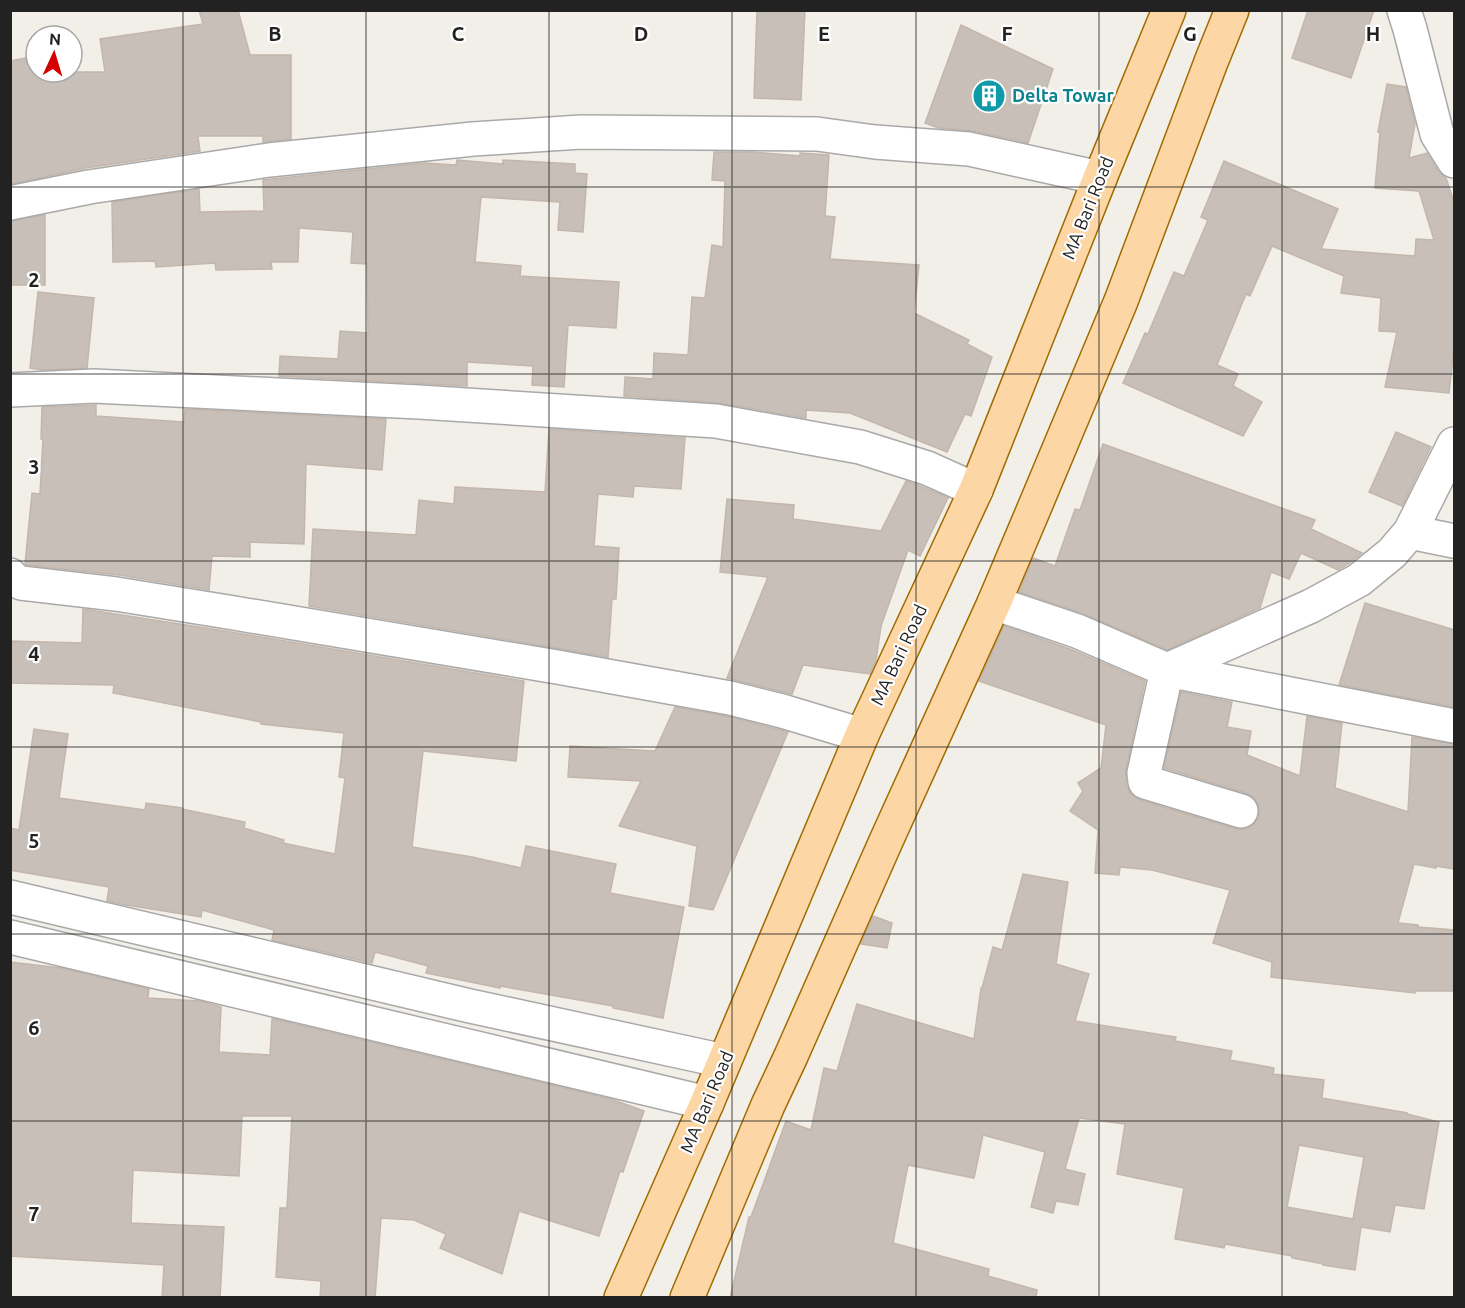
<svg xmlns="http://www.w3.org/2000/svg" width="1465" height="1308" font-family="Ubuntu,sans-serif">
<rect width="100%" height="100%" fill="#f2efe9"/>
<g fill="#c7bfb8" stroke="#c4b6ab" stroke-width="1.5" fill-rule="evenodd">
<polygon points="199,10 238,10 250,55 291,55 291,139 263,142 263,136 198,136 200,151 86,168 11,184 10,61 36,56 36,72 105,72 100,39 203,24"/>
<polygon points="757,10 805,10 801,100 754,98"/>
<polygon points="1308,10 1374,10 1351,78 1292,58"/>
<polygon points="961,25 1053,69 1028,143 973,131 939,128 925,123"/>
<polygon points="1387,84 1406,87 1415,124 1409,158 1427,153 1438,171 1446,178 1455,205 1455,340 1449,393 1385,387 1397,332 1379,331 1381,298 1341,293 1344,276 1272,246 1250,296 1246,294 1217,365 1238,374 1233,386 1262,402 1243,436 1123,383 1145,333 1148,334 1174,272 1184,276 1208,220 1201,217 1224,161 1338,209 1321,249 1415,256 1416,239 1434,240 1419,191 1375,188 1380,132 1378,132"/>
<polygon points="714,152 752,152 800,156 800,153 829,155 825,216 835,217 830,259 919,265 914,313 969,340 967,344 992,357 971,416 965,414 947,452 850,413 806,410 806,418 719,403 624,396 625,377 653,379 654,353 688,355 692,297 705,298 712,245 723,247 725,181 712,180"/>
<polygon points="457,160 503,164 503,160 575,164 575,173 587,174 583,232 558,230 560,202 481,197 475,262 521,266 520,276 619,282 616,328 568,325 564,387 532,385 533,366 467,362 467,386 279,376 280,356 338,359 340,331 368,333 367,264 351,263 353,232 299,228 298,262 271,262 272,269 216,270 215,263 156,267 155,261 113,262 112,202 199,189 200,212 264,211 263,180 424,163 456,165"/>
<polygon points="45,215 45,285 11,285 11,221"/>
<polygon points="38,292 94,298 87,368 43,370 30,368"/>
<polygon points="96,405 96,416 184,422 185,409 386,419 382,470 306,464 304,544 250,542 250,557 212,556 209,590 119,575 26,565 25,564 32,493 40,494 43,439 41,439 42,407"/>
<polygon points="549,429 685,438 681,489 634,486 633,497 598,494 594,546 619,548 616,599 612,599 608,657 309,606 313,529 416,535 419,500 454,504 455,487 545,492"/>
<polygon points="1396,432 1431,447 1402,506 1369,492"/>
<polygon points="1103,444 1315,520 1311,529 1362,553 1348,564 1338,570 1301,553 1289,579 1271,572 1260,608 1167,650 1084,614 1019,592 1033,558 1055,566 1075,509 1080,510"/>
<polygon points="906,481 920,486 948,498 920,556 908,550 881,626 876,660 870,674 803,665 792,694 727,678 768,577 720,572 727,499 794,505 793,519 881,531"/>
<polygon points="1365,603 1455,630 1455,707 1339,685"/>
<polygon points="83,609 225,631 524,681 516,761 423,751 412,847 472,857 521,868 526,846 616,864 610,893 684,907 663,1018 613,1008 613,1006 500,986 500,988 426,973 428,966 375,952 372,963 272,940 274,930 202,910 201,917 126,905 107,901 109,887 10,870 10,828 19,830 34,729 68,734 59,798 145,810 146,803 182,808 182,809 245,822 244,828 284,840 283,843 335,854 345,778 339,777 344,733 261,724 261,722 113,693 114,685 10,683 10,641 82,643"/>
<polygon points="1004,626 1070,649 1145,681 1126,769 1126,784 1130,793 1140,800 1236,829 1246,829 1254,824 1259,817 1259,806 1254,798 1246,793 1164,768 1181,692 1232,702 1227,727 1251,731 1247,755 1300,776 1307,716 1342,723 1335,788 1408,812 1412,737 1455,744 1455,869 1436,866 1436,868 1414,864 1398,923 1418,925 1418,927 1455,930 1455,991 1415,991 1415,993 1271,977 1272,962 1213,943 1230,890 1152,870 1120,867 1119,875 1095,873 1098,830 1070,811 1083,791 1078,783 1101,768 1106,725 979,681"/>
<polygon points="675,707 726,716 788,732 713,910 689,906 697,846 619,826 641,781 568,777 570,746 655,751"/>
<path d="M1023 874 1068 882 1056 964 1089 974 1075 1021 1176 1037 1175 1041 1232 1051 1230 1060 1274 1068 1273 1074 1324 1080 1322 1098 1407 1113V1114L1439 1122 1424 1209 1395 1205 1390 1232 1361 1227 1355 1270 1323 1265V1264L1292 1258V1256L1225 1244 1224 1248 1175 1239 1184 1188 1117 1174 1125 1124 1079 1118 1065 1169 1085 1174 1078 1205 1056 1201 1053 1213 1031 1207 1045 1152 983 1135 974 1178 908 1165 893 1243 989 1269 988 1276 1037 1290 1036 1298H730L749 1217H751L786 1121 811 1130 824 1068 837 1071 857 1004 974 1039 981 988H982L993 947 1002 950ZM1299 1145 1364 1157 1353 1219 1287 1207Z"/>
<polygon points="873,916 892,923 887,948 861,944"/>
<polygon points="10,962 61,968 149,989 148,998 200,1001 221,1007 219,1052 270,1055 272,1019 274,1019 611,1099 644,1111 623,1172 620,1171 599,1236 519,1211 502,1274 440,1248 446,1234 414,1220 381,1218 375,1298 320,1298 321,1281 276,1277 280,1208 287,1208 292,1116 242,1116 239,1176 133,1170 131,1223 224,1227 220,1298 162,1298 164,1265 10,1256"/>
</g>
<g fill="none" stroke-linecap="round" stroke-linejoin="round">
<defs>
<g id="minor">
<polyline points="1404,10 1410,29 1437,134 1454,161"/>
<polyline points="10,203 89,187 269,160 473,139 581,132 817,134 875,142 969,149 1100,178"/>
<polyline points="10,390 94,386 419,402 716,421 860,447 927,468 976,490"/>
<polyline points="1410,532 1454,541"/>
<polyline points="10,575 13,579 21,583 116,594 228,612 557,667 730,698 782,711 862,735"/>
<polyline points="994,603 1077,631 1167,670 1454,726"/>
<polyline points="1241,811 1145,782 1144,773 1167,670 1311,606 1359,580 1392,553 1410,532 1454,444"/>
<polyline points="10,897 470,1006 724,1061"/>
<polyline points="10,937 707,1103"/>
</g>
<g id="primary">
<polyline points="621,1298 707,1103 862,735 976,490 1100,178 1169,10"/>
<polyline points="687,1298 768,1105 791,1056 886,841 994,603 1033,511 1121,301 1211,62 1232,10"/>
</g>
</defs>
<use href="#minor" stroke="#a9a9a9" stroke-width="36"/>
<use href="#primary" stroke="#a06b00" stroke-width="36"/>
<use href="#minor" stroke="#fff" stroke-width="33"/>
<use href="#primary" stroke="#fcd6a4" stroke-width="33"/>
</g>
<path fill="none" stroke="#222" stroke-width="1.5" stroke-opacity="0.55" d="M183 10V1298M366 10V1298M549 10V1298M732 10V1298M916 10V1298M1099 10V1298M1282 10V1298M10 187H1454M10 374H1454M10 561H1454M10 747H1454M10 934H1454M10 1121H1454"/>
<defs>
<symbol id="building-disc" viewBox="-11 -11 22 22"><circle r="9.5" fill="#0f9aa8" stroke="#fff"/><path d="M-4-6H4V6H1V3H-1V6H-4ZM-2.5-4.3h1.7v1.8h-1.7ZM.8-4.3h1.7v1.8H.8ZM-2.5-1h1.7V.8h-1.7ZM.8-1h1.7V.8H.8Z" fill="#fff"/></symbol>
</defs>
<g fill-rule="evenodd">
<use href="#building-disc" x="970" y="77" width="38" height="38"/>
</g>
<g text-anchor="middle" stroke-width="4.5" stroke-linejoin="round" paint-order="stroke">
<g font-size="18" font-weight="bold" fill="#0d838f" stroke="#fff" text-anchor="start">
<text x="1012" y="102">Delta Towar</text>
</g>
<g font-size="18" fill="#222" stroke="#fff">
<text transform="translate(1088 208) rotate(-68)" y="6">MA Bari Road</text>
<text transform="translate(899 655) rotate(-65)" y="6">MA Bari Road</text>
<text transform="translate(707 1102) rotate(-67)" y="6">MA Bari Road</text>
</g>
</g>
<g font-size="20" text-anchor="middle" font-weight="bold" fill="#222" stroke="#fff" stroke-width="4.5" stroke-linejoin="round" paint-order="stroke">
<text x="275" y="41">B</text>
<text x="458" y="41">C</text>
<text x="641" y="41">D</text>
<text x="824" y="41">E</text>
<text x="1007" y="41">F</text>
<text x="1190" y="41">G</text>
<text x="1373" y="41">H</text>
<text x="34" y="287">2</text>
<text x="34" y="474">3</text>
<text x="34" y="661">4</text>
<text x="34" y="848">5</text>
<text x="34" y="1035">6</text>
<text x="34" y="1221">7</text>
</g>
<rect width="1465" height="1308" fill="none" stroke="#222222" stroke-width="24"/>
<g transform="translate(54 54) rotate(4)"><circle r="28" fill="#ffffff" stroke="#a7a7a7" stroke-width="1.5"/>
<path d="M0-4.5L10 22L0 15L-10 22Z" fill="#d40000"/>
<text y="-9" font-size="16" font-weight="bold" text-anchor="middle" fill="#222222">N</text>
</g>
</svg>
